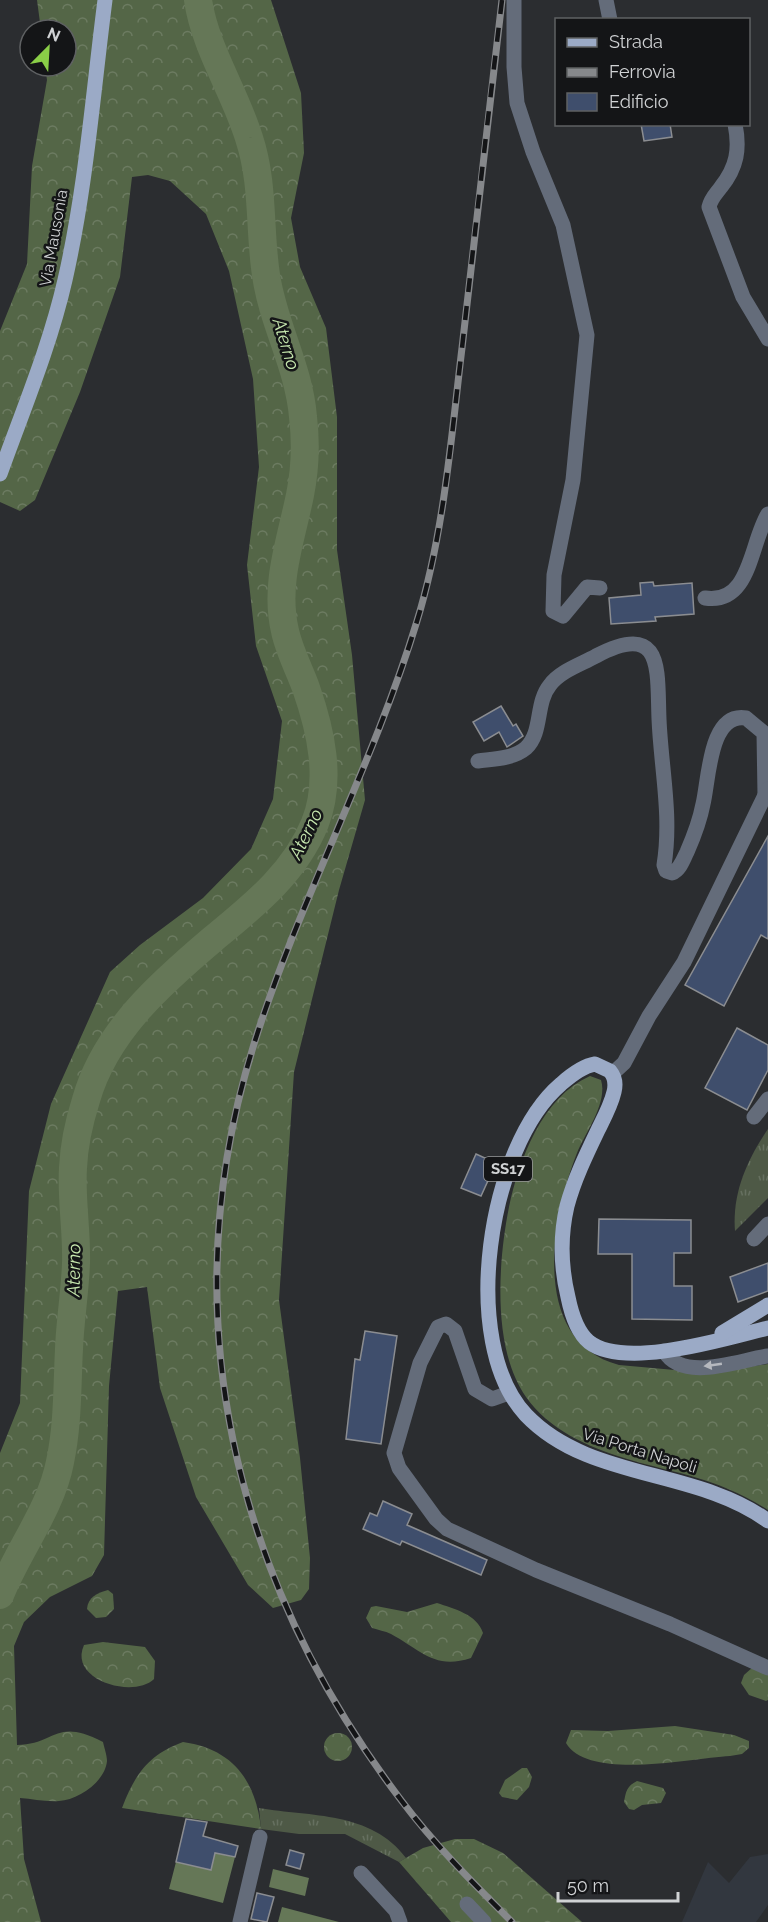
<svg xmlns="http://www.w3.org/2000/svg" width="768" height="1922" font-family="Raleway,sans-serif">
<defs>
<pattern id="grass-tufts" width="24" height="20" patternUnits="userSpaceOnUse" patternTransform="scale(1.5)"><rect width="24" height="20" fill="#4e5946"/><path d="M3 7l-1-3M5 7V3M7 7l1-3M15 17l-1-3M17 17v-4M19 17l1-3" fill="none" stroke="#667060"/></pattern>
<pattern id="forest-crowns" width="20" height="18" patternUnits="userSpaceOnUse" patternTransform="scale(1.5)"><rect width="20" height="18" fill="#546647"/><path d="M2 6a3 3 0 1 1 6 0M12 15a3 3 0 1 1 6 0" fill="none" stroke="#6c7b61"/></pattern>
</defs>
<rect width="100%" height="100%" fill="#2b2d30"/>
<polygon fill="#32373f" points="768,1854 768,1905 756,1922 682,1922 708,1862 729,1883 750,1857"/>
<g fill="url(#grass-tufts)">
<path d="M768 1129V1198L735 1231C732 1193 747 1160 768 1129Z"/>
<path d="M259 1808C311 1817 371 1811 406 1858L399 1862 345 1834H299L261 1829Z"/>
</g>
<g fill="url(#forest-crowns)">
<path d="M37 0H271L301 93 304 153 291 218 300 267 326 328 337 417V550L352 655 365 800 339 890 294 1072 279 1300 300 1458 310 1558 309 1589 301 1600 273 1608 248 1585 196 1497 160 1388 147 1287 118 1291 109 1386 104 1555 92 1576 50 1597 24 1622 14 1646 17 1745C57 1744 55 1717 103 1742 104 1747 107 1755 107 1761 105 1782 78 1800 59 1801 46 1802 33 1799 20 1798L24 1859 41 1922H0V1453L20 1403 29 1191 51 1104 110 972 140 945 203 898 251 849 273 799 282 721 256 646 247 565 259 467 253 379 229 271 206 214 170 181 148 175 132 177 120 277 80 392 35 500 20 511 0 502V331L27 264 32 166 47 80 45 66H66V30H41Z"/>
<path d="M590 1076 601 1080C608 1103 585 1133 577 1153 551 1219 529 1341 619 1365L708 1373 768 1364V1510C716 1477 680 1475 624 1458 588 1447 548 1429 526 1397 492 1349 498 1262 509 1207 519 1160 542 1097 590 1076Z"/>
<path d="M108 1590 113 1594 114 1609 106 1617 96 1618 87 1609C88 1597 97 1593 108 1590Z"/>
<path d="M437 1603C454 1609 477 1614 483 1633L471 1658C434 1670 421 1650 391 1634 385 1631 378 1630 372 1628L366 1618 371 1607 376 1606 407 1612Z"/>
<path d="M103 1642 145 1647 155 1661 154 1679C133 1699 68 1680 84 1645Z"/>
<polygon points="753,1667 768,1670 768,1700 766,1701 749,1695 741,1683 744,1675"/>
<path d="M675 1726 734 1735 749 1741V1748L742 1754 730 1756C692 1758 588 1781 566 1743L571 1730 608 1731Z"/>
<circle cx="338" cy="1747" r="14"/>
<path d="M183 1742C233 1749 256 1781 261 1829L122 1808C135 1774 148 1755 183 1742Z"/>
<polygon points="522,1768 527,1768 532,1777 529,1787 517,1800 502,1797 499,1793 505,1780"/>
<path d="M637 1781 663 1788 666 1793 661 1803 642 1805 634 1810 629 1809 624 1802C626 1791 627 1786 637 1781Z"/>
<polygon points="455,1839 474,1839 503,1853 582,1922 451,1922 399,1862 423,1848"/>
</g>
<g fill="#657757">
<polygon points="215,1853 235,1857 223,1903 169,1889 176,1862 211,1870"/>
<polygon points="273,1869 309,1878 305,1896 269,1887"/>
<polygon points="282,1907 339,1922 278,1922"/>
</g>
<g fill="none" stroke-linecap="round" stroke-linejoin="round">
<path stroke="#657757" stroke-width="28" d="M0 1595C18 1550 51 1509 60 1462 68 1424 67 1387 69 1349 70 1321 75 1292 76 1263 77 1231 71 1199 73 1168 74 1145 79 1122 86 1100 105 1032 161 983 213 939 253 906 295 873 315 823 332 780 321 731 306 688 299 669 289 650 285 631 274 584 291 540 300 495 305 470 306 442 303 417 299 367 273 324 266 275 259 229 264 183 249 138 235 92 205 48 198 0"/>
</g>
<g fill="#3f4e6c" stroke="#8b8d91" stroke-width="1.5">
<polygon points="641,124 670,124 672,137 644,141"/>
<polygon points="653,582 654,586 692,583 694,614 655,617 656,621 611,624 609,598 641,595 640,583"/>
<polygon points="501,706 513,726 516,724 523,736 507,747 499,732 484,741 473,722"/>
<polygon points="768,836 768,939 761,935 724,1006 685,985"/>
<polygon points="737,1028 768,1045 768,1070 747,1110 705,1088"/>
<polygon points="476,1154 496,1163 481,1196 461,1188"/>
<polygon points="599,1219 691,1220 691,1253 674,1253 674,1286 692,1286 692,1320 632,1319 632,1254 598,1254"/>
<polygon points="768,1263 768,1291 738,1302 730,1277"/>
<polygon points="365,1331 397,1336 381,1444 346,1439 355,1359 360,1360"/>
<polygon points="383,1501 412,1514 407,1525 487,1560 481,1575 402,1541 400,1545 363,1529 370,1513 377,1516"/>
<polygon points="186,1819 207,1822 203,1836 238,1846 235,1857 215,1853 211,1870 176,1862"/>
<polygon points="290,1850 304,1854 300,1869 286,1865"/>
<polygon points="257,1893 274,1897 267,1922 251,1919"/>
</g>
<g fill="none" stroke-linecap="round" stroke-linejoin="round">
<g stroke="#646c7a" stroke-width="15">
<polyline points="514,0 514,67 517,103 533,152 563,225 587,335 573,480 554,575 553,611 563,616 587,587 600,588"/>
<polyline points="606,0 610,20"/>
<path d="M735 124C740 149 737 167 721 187 716 194 711 198 709 207L743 297 768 339"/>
<path d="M705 598C751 605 750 543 768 514"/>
<path d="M478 761C493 759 513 759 526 748 543 732 535 703 550 685 560 671 582 664 596 656 664 620 657 670 659 719 661 768 672 816 664 865L666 871 672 873C680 870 683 860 687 852 694 836 700 820 703 804 709 780 709 712 746 718L764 733 765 795"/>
<polyline points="612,1074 624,1063 649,1016 684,962 768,789"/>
<polyline points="754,1117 768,1099"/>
<polyline points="754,1239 768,1224"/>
<path d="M664 1351C683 1383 739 1360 768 1356"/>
<polyline points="509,1393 492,1399 475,1389 455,1331 446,1324 438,1327 420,1363 394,1453 399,1468 436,1519 447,1529 536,1570 670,1624 768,1668"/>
<polyline points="361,1873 396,1911 400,1922"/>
<polyline points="467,1904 484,1922"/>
<polyline points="240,1922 260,1837"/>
</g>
<g stroke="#9baac6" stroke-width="15">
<path d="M0 474C23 410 50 346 65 280 86 188 93 93 105 0"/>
<path d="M768 1328C727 1338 625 1370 589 1342 577 1332 571 1312 568 1297 561 1268 560 1236 567 1206 574 1180 586 1155 598 1130 604 1118 611 1105 614 1092 616 1084 615 1077 610 1071L595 1064C582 1066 570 1076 561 1084 488 1146 458 1343 526 1415 589 1481 696 1468 768 1521"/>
<polyline points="722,1333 768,1305"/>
</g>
<defs>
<path id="rail" d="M502 0C488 116 475 232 462 348 451 439 444 533 417 621 373 766 299 900 254 1044 170 1313 233 1579 401 1800 434 1844 473 1883 512 1922"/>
</defs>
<use href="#rail" stroke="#86888b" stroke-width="7"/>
<use href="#rail" stroke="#141517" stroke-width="4.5" stroke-dasharray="14" stroke-linecap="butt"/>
</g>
<defs><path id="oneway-solid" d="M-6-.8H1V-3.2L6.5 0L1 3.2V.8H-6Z" transform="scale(1.5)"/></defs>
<use fill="#b5b8be" href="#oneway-solid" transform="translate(713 1365) rotate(172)"/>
<g text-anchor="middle" stroke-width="5" stroke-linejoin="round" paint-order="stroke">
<rect fill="#141517" stroke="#98999b" stroke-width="1.5" x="484" y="1157" width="48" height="24" rx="4.5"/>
<g font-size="15" font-weight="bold" fill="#d0d2d4">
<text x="508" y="1174">SS17</text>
</g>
<g font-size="16" fill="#d0d2d4" stroke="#141517">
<text transform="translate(53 238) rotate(-80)" y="6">Via Mausonia</text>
<text transform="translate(640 1450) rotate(17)" y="6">Via Porta Napoli</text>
</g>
<g font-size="18" font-style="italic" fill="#c7e8af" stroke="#141517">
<text transform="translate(286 344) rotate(73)" y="6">Aterno</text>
<text transform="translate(306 834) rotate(-64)" y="6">Aterno</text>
<text transform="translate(74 1270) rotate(-89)" y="6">Aterno</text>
</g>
</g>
<rect x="555" y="18" width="195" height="108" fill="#141517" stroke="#5f6163" stroke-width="1.5"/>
<rect x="567" y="38" width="30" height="9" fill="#9baac6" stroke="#5f6163" stroke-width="1.5"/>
<text x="609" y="48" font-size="18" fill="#d0d2d4">Strada</text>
<rect x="567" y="68" width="30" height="9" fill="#86888b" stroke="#5f6163" stroke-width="1.5"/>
<text x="609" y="78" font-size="18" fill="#d0d2d4">Ferrovia</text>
<rect x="567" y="93" width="30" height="18" fill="#3f4e6c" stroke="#5f6163" stroke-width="1.5"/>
<text x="609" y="108" font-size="18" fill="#d0d2d4">Edificio</text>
<g transform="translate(48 48) rotate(24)"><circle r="28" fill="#141517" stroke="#5f6163" stroke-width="1.5"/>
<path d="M0-4.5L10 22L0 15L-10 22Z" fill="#8ace47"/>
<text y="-9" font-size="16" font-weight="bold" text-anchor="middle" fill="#d0d2d4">N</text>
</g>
<path d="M558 1892v9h120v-9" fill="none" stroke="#d0d2d4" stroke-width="3"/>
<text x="567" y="1892" font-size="18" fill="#d0d2d4" stroke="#141517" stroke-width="4.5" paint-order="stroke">50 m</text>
</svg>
